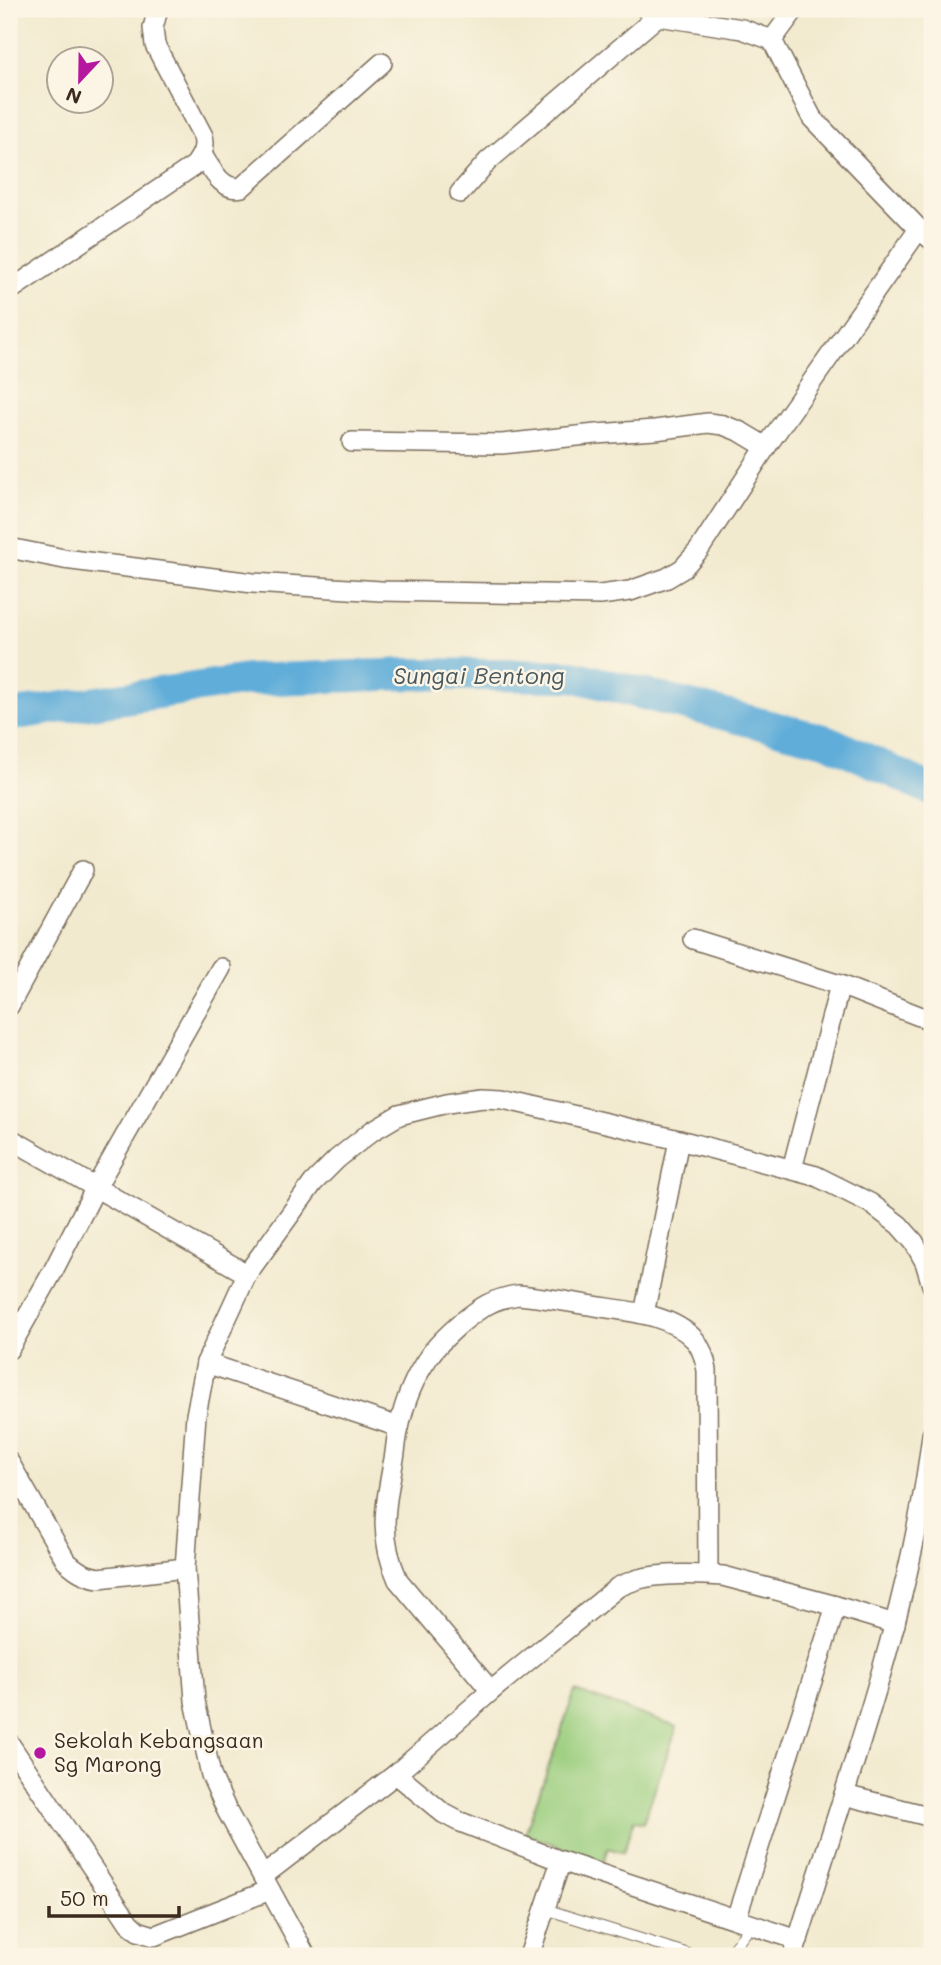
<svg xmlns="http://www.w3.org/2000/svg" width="941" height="1965" font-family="Mali,sans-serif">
<rect width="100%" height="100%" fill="#fcf5e5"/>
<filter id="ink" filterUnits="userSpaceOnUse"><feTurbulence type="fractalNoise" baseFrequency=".0143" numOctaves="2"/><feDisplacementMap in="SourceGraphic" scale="14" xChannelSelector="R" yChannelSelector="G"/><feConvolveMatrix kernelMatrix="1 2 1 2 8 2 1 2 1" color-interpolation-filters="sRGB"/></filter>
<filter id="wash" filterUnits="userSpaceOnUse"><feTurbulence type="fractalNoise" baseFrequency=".00686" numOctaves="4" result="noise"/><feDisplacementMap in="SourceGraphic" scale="28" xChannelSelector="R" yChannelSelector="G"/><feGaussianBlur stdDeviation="1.57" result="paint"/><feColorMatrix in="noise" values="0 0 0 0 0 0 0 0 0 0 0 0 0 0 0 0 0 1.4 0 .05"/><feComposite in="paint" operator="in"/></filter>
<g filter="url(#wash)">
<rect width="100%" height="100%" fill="#f2eacf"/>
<polygon fill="#99cd7d" stroke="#6a7c4e" stroke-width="2" points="575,1691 677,1727 643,1823 634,1820 623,1853 608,1848 603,1862 525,1834"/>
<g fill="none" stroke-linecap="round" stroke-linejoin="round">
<polyline stroke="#60add9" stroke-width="32" points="9,715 247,680 409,674 573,676 828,741 932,790"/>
</g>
</g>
<g filter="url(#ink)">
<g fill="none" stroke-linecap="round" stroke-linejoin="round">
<defs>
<g id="lane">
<polyline points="545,1909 695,1956"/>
<polyline points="727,1956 752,1925"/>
</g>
<g id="street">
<polyline points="646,9 658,16 742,29 772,40 812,118 919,229 932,240"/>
<polyline points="772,40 795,9"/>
<path d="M202 155C212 169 222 192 242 187L382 63"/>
<polyline points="460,193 488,161 658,16"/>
<path d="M9 291 195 165C202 155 206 148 203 136L155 45 153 28 158 9"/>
<polyline points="352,442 502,444 596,434 655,430 708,423 723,425 741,432 766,447"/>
<polyline points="9,548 64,559 253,583 381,591 600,595 630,591 667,578 682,569 699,550 766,447 919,229"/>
<polyline points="693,939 840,985"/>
<polyline points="9,1006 83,870"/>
<polyline points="9,1138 247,1274"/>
<polyline points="792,1169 840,985 932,1021"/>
<polyline points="644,1314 679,1140"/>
<polyline points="9,1349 52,1273 96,1187 221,968"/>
<polyline points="206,1363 399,1427"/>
<path d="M9 1462 66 1561C77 1571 85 1576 99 1578L185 1568"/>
<path d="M491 1691 398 1580C378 1536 385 1505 394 1459 396 1449 396 1438 399 1428 404 1404 414 1378 428 1358 436 1345 449 1334 461 1323 481 1307 492 1299 518 1295 541 1297 564 1301 588 1305 622 1311 669 1312 695 1340 702 1348 705 1359 707 1370L708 1574"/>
<polyline points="9,1743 129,1923 138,1931 154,1936 270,1890"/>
<polyline points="396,1774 443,1813 458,1821 561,1861 798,1940"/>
<polyline points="844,1795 932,1817"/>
<path d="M263 1876 396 1774 491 1691 618 1587C625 1584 632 1581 639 1579 660 1573 701 1574 723 1576L836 1606 895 1624"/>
<polyline points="736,1919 836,1606"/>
<polyline points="306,1956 227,1811 211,1775 195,1701 185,1568 196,1415 206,1363 247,1274 313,1183 337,1159 372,1131 399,1115 447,1103 483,1098 503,1099 679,1140 816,1176 870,1203 899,1225 914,1242 925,1262 932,1285"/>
<polyline points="529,1956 561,1861"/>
<path d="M793 1956C845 1784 910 1615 932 1435"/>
</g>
</defs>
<use href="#lane" stroke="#7b6d5c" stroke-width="12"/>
<use href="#street" stroke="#7b6d5c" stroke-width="22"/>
<use href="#lane" stroke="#fff" stroke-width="10"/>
<use href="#street" stroke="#fff" stroke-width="19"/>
</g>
</g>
<circle fill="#b5179e" stroke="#fcf5e5" stroke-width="2.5" cx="40" cy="1753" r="7"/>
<g text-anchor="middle" stroke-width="5" stroke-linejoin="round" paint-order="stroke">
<g font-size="21" fill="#3b2a1e" stroke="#fcf5e5" text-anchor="start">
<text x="54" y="1748">Sekolah Kebangsaan<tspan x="54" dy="24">Sg Marong</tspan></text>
</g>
<g font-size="23" font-style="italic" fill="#48585f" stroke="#fcf5e5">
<text x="479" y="684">Sungai Bentong</text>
</g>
</g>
<rect width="941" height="1965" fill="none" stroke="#fcf5e5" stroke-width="35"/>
<g transform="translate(80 80) rotate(202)"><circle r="33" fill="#fcf5e5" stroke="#afa495" stroke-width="2"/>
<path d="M0-5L12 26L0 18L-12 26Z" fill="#b5179e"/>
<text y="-10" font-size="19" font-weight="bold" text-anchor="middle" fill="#3b2a1e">N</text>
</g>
<path d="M49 1906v10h130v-10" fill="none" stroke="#3b2a1e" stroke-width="3.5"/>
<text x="60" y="1906" font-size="21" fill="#3b2a1e" stroke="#fcf5e5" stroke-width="5" paint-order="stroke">50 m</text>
</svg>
